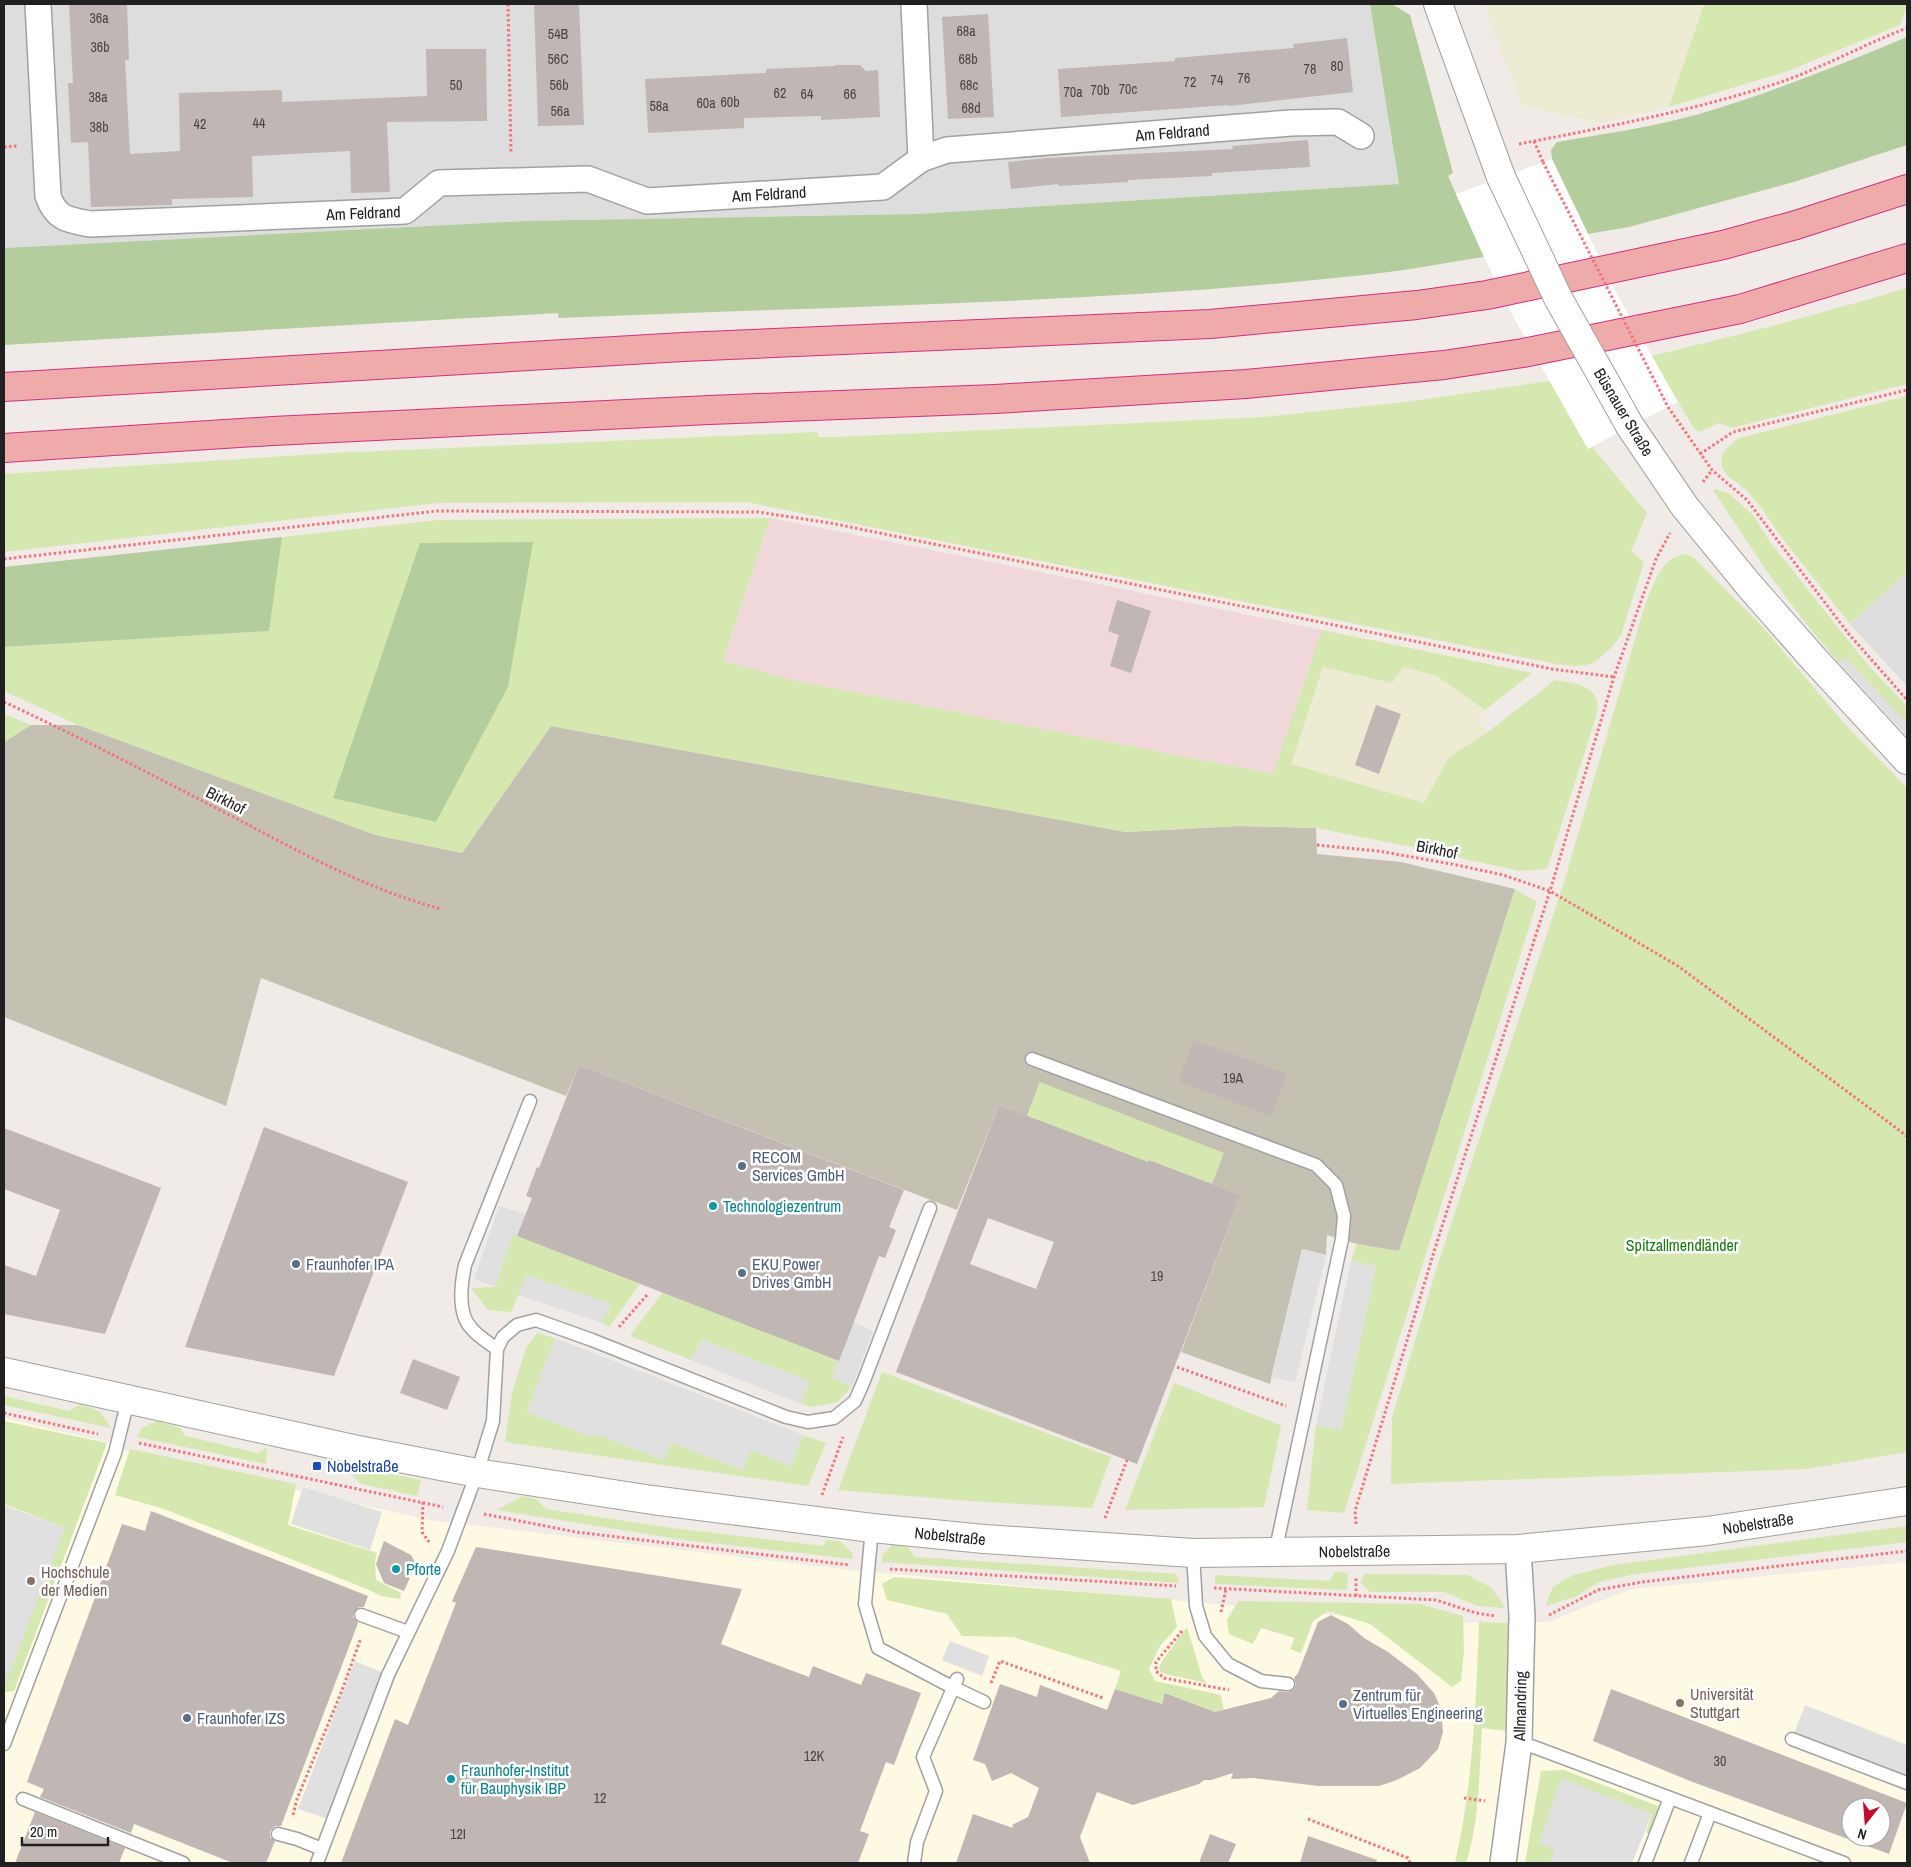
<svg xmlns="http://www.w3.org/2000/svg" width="1911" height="1867" font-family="'Archivo Narrow',sans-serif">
<rect width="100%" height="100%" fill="#f0ebe6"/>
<g fill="#dedddd">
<polygon points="4,4 1370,4 1399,184 917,214 525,221 4,248"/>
<polygon points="1907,572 1907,686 1850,624"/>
</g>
<polygon fill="#f0d7da" points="770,518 992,562 1322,630 1273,774 792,680 723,662"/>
<path fill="#fef9e2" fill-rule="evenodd" d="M4 1418 111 1443 110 1447 429 1520 851 1570 1463 1627V1623L1549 1622 1592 1604 1633 1589 1907 1562V1863H4ZM1851 1807H1881V1837H1851Z"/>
<polygon fill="#c4c1b2" points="31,725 78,725 376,835 462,853 551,726 1126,832 1238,826 1316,828 1317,854 1401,862 1515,889 1399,1252 1357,1244 1327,1235 1326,1255 1302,1249 1270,1384 1181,1352 1241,1195 1212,1184 1040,1082 1027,1116 999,1105 957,1210 579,1065 566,1096 261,978 226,1106 4,1017 4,742"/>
<g fill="#eeebd3">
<polygon points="1483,4 1703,4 1669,107 1601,123 1523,106"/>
<polygon points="1323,667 1392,683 1403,667 1437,676 1485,710 1477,720 1488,732 1449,757 1424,804 1291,764"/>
</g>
<g fill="#d5e8af">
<polygon points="1704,4 1907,4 1907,6 1900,25 1785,72 1669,107"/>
<path d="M1907 288V384L1731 428 1719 423 1699 432 1695 430 1651 356C1737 336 1823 313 1907 288Z"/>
<polygon points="1550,381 1588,449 1592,447 1647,513 1631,551 1644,562 1621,635 1612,647 1595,662 1587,665 1574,666 1556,664 746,502 438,503 4,552 4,474 334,453 817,432 818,437 838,437 1264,417 1406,402"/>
<path d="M1907 396V572L1850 624 1782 538 1760 506 1746 490 1729 477 1722 468C1719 453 1728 446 1739 438Z"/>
<polygon points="1716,489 1728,493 1753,515 1770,542 1867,664 1907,706 1907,723 1845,657 1839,663 1803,620 1766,570 1713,490"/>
<path d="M770 518 723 661 792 680 1273 774 1322 630 1532 673 1485 710 1437 676 1403 667 1392 683 1323 667 1291 764 1424 803 1449 757 1488 732 1555 680C1569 682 1594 685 1597 701 1598 705 1597 710 1597 714L1547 869 1519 871 1412 847 1316 828 1238 826 1126 832 551 726 462 853 376 835 78 725 4 691V647L268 631 282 537 439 520Z"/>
<path d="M1684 554 1693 557 1760 624 1843 722 1907 788V1452L1806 1469 1391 1484 1392 1418 1437 1267 1564 882 1645 605C1654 585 1659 559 1684 554Z"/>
<polygon points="4,714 31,725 4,742"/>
<polygon points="1515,889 1537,902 1344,1513 1307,1510 1316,1425 1341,1430 1376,1266 1351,1261 1357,1244 1399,1251"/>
<polygon points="1040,1082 1224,1153 1212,1184 1149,1160 1087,1319 1119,1152 1027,1116"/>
<polygon points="513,1234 640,1284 609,1327 602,1323 611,1304 527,1275 511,1312 488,1310 471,1288 495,1287"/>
<polygon points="663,1292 839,1361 832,1377 852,1387 837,1402 812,1407 801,1404 809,1381 702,1340 691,1360 630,1336"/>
<polygon points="537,1333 555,1338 527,1412 589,1436 602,1436 663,1460 670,1442 742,1470 750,1450 791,1466 803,1435 826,1443 808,1486 505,1442 512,1393 526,1348"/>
<polygon points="882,1372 1111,1457 1092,1508 968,1501 838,1490"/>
<polygon points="1174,1383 1280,1425 1281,1427 1264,1507 1125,1510"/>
<polygon points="4,1396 69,1411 81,1404 100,1412 111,1428 4,1405"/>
<polygon points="4,1421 107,1443 14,1691 4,1692 4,1670 60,1526 4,1504"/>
<polygon points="157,1421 180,1428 185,1436 258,1453 267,1447 266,1464 137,1437 142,1428"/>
<polygon points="130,1449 296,1484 288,1525 377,1553 375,1561 376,1580 401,1593 400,1599 381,1596 367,1589 164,1509 115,1495"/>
<polygon points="342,1464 421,1480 417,1496 361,1484"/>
<polygon points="522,1496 536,1499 546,1509 671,1528 824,1546 826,1540 840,1541 852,1553 853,1559 684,1540 497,1510"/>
<polygon points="1907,1526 1907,1542 1635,1574 1599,1582 1575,1597 1545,1606 1553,1587 1573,1575 1613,1565"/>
<polygon points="893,1544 907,1546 915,1557 1176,1574 1179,1583 882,1562 882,1556"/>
<polygon points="1335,1572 1348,1573 1347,1590 1215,1584 1215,1575 1329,1581"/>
<polygon points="1365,1574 1468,1575 1492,1588 1505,1608 1477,1606 1444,1592 1370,1592 1360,1582"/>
<polygon points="894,1577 1171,1599 1177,1627 1160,1646 1149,1669 1155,1681 1221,1695 1224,1710 1215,1712 1166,1693 1162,1704 1115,1689 1121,1671 1013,1637 962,1636 947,1614 887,1600 882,1584"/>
<polygon points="1238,1601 1420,1604 1463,1616 1464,1651 1461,1681 1452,1687 1370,1624 1328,1611 1313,1621 1301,1653 1290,1649 1295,1638 1261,1628 1253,1644 1229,1634 1227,1620"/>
<path d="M1479 1622 1508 1623 1506 1731 1482 1728C1479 1773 1480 1820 1466 1863H1455C1473 1784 1476 1703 1479 1622Z"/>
<polygon points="1187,1627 1202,1677 1207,1683 1169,1675 1160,1672 1159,1667 1162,1661"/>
<polygon points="1564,1770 1663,1808 1653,1836 1646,1832 1652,1814 1539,1842 1594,1863 1552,1860 1550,1863 1525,1863 1541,1771"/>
</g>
<g fill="#b4cd9d">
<path d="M1370 4H1392L1410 15 1453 173 1448 176 1484 257C1444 263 1404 271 1364 275 1097 304 827 306 559 318L558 313 4 345V248L525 221 917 214 1399 184Z"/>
<path d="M1907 37V145L1794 182 1629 227 1587 234 1552 159 1551 150 1557 142C1604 134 1653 127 1699 114 1771 93 1839 65 1907 37Z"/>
<polygon points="282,537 269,631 4,647 4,567"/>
<polygon points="533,542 508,687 436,822 333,798 420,543"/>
</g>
<g fill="#e0e0e0">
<polygon points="1845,657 1907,723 1907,736 1839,663"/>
<polygon points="499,1206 526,1214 517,1236 513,1235 495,1287 474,1279"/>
<polygon points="1302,1249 1326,1255 1295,1383 1271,1377"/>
<polygon points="1351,1261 1376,1266 1341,1430 1316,1425"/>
<polygon points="527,1275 611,1304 602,1323 518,1295"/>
<polygon points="853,1322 873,1331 852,1387 832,1377"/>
<polygon points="555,1338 803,1435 791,1466 750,1450 742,1470 671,1442 664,1460 602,1436 589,1436 527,1412"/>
<polygon points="702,1340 809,1381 801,1404 691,1360"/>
<polygon points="303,1487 382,1512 370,1550 291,1524"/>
<polygon points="4,1505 65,1528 4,1688"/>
<polygon points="950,1641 989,1656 982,1676 942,1660"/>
<polygon points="355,1661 388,1675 333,1821 298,1809"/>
<polygon points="1805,1705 1907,1745 1907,1783 1792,1739"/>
<polygon points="1561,1778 1652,1814 1632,1863 1550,1863 1555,1849 1539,1843"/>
</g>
<polygon fill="#fff" points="1552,159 1618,296 1678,402 1630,426 1588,449 1514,318 1484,257 1456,194"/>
<g fill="#c0b6b3" fill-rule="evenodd">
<polygon points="69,4 127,4 129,60 125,60 130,154 180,151 179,93 282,90 282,102 427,96 426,49 486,49 487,121 387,122 390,192 351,193 350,151 252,156 253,197 172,199 172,205 91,207 88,142 71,143 68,83 73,83"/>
<polygon points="534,4 579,4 584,125 538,126"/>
<polygon points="988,14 994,117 948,119 942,17"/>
<polygon points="1347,38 1353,92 1229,106 1229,105 1061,117 1058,69 1175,61 1175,58 1294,48 1293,44"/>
<polygon points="835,65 860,65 866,71 878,70 880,117 821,120 821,116 744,118 744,128 648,133 645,79 766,73 766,69 835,66"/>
<polygon points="1308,140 1310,167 1212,173 1212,176 1128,180 1128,182 1058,186 1058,184 1011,189 1008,162 1046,158 1233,149 1232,146"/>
<polygon points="1117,600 1151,611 1131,673 1110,666 1119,635 1108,631"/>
<polygon points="1376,705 1401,714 1379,774 1355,765"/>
<polygon points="1194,1040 1287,1074 1271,1116 1178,1081"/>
<polygon points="579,1065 904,1190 889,1227 896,1230 885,1258 879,1256 839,1361 517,1236 532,1198 526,1196 537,1167 539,1168"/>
<path d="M999 1105 1148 1162 1149 1160 1241 1195 1137 1464 896 1372ZM988 1218 1054 1242 1036 1289 970 1264Z"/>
<polygon points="264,1127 408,1182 334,1376 185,1347"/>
<polygon points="4,1128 161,1188 105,1334 4,1314 4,1265 36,1276 60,1210 4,1189"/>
<polygon points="413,1359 460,1377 447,1410 400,1393"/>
<polygon points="151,1511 368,1596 364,1607 359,1607 354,1612 353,1617 358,1623 281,1826 275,1826 270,1831 270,1837 275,1841 266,1863 233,1863 134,1824 131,1833 40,1797 44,1789 27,1782 122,1524 145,1531"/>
<polygon points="384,1541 411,1555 416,1564 404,1591 384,1583 376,1564"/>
<polygon points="476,1547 742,1589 721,1644 809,1677 813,1666 861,1685 866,1673 921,1693 894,1765 886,1762 860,1831 869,1834 858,1863 341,1863 395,1719 408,1725 456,1603 452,1601"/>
<polygon points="1331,1615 1348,1624 1364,1638 1388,1652 1417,1674 1434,1693 1441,1709 1443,1732 1438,1749 1420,1768 1397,1780 1379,1786 1318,1786 1253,1778 1231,1779 1233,1773 1211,1780 1204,1780 1199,1784 1133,1805 1097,1792 1080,1837 1090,1863 956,1863 973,1814 1013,1828 1012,1825 1028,1817 1039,1788 1011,1773 992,1781 985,1764 973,1760 1000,1684 1037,1697 1040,1685 1107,1710 1115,1689 1162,1704 1165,1693 1215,1712 1271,1698 1279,1691 1288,1692 1294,1689 1296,1684 1294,1678 1298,1673 1318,1622"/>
<path d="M1611 1689 1907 1803 1889 1854 1690 1781 1593 1741ZM1851 1807H1881V1837H1851Z"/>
<polygon points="35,1812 125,1848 119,1863 15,1863"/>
<polygon points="1210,1834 1236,1844 1228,1863 1199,1863"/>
<polygon points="1308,1836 1377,1860 1376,1863 1300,1863"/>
</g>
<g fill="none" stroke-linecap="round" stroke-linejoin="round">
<defs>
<g id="service">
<polyline points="1032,1059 1316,1165 1336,1185 1344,1216 1342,1239 1275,1553"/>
<polyline points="497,1349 503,1337 517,1325 536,1320 592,1340 786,1417 808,1422 834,1418 855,1401 863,1383 930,1208"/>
<polyline points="872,1528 865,1604 878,1648 952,1687 984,1702"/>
<polyline points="1193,1553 1196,1606 1205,1636 1228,1664 1261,1681 1288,1684"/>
<polyline points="361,1615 408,1632"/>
<polyline points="1792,1739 1907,1783"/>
<polyline points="1519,1743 1534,1747 1844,1863"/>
<polyline points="4,1744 115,1453 128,1400"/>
<polyline points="23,1799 183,1863"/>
<polyline points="278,1834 297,1839 322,1849"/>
<path d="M317 1863 388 1675 448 1551 477 1473 493 1421 497 1349C489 1343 479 1337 472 1329 457 1314 461 1284 465 1265L530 1101"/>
<polyline points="914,1863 917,1842 936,1791 923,1757 957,1679"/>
<polyline points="1645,1863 1670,1798"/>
<polyline points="1691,1863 1710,1813"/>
</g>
<g id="minor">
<path id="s1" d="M38 4 48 196C56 219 68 220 90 224L405 211 439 183 588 179 647 201 883 187 921 159 947 150 1291 123 1338 122 1361 136"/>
<polyline points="914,4 921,159"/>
<path id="s2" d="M1503 1863 1519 1743 1522 1616 1518 1549"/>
</g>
<g id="tertiary">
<polyline points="1438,4 1501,177"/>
<polyline points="1630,426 1685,507 1748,584 1813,658 1907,760"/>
<path id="s3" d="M4 1372 353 1449 477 1473 652 1500 872 1528 984 1539 1193 1553 1518 1549 1707 1531 1907 1501"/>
</g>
<g id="trunk">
<polyline points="4,387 683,347 1210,324 1417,305 1487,295 1723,245 1796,225 1907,189"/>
<polyline points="4,448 273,431 709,410 995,399 1246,384 1444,365 1523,353 1740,309 1907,258"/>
</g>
</defs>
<use href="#service" stroke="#a1a1a1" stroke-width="15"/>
<use href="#minor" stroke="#a1a1a1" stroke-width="28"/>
<use href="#tertiary" stroke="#a1a1a1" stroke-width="30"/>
<use href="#trunk" stroke="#d42d85" stroke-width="30"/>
<g stroke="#f4737e" stroke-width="3" stroke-dasharray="2.5 2.5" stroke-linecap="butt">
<polyline points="508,4 511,153"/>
<polyline points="1534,141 1543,162"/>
<path d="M1519 144C1607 127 1696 110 1781 82 1824 67 1865 44 1907 28"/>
<polyline points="4,147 18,146"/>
<polyline points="1668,407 1712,470 1747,500 1848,633 1907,700"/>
<polyline points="1700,454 1733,432 1907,390"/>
<polyline points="1703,482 1712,470"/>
<polyline points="4,559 437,511 758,512 830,523 1552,669 1614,677"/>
<path d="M4 702C84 739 162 780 241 821 305 855 370 890 441 909"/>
<polyline points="1317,845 1378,851 1457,865 1503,875 1550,891 1678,966 1907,1136"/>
<polyline points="619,1327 647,1295"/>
<polyline points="1177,1367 1286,1406"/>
<polyline points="4,1413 98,1434"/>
<polyline points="139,1443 443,1507"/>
<polyline points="822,1495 843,1437"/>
<polyline points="423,1502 422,1532 429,1542"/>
<polyline points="484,1514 576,1532 849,1565"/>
<polyline points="1105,1518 1127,1460"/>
<polyline points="1356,1524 1355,1511 1437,1242 1550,891 1614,677 1656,559 1670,533"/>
<polyline points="890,1569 1176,1586"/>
<polyline points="1214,1588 1436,1600 1476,1613 1495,1616"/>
<polyline points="1356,1596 1356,1578"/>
<polyline points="1221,1612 1226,1589"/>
<polyline points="1549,1615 1598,1590 1642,1582 1907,1551"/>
<polyline points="1182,1631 1156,1662 1156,1671 1164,1678 1229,1690"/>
<polyline points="991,1683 1000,1661 1103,1698"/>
<polyline points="1464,1798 1485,1801"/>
<polyline points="293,1815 297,1799 341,1693 361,1638"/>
<polyline points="1308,1819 1408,1858 1410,1863"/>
</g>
<use href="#service" stroke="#fff" stroke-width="12"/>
<use href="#minor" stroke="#fff" stroke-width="25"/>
<use href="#tertiary" stroke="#fff" stroke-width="28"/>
<use href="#trunk" stroke="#eeabaa" stroke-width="28"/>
<defs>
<polyline id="tertiary-bridge" points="1501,177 1558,298 1630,426"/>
</defs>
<use href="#tertiary-bridge" stroke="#a1a1a1" stroke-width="30" stroke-linecap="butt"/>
<polyline stroke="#f4737e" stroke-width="3" stroke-dasharray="2.5 2.5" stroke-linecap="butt" points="1543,162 1668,407"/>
<use href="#tertiary-bridge" stroke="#fff" stroke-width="28"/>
</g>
<g fill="#5c6f8a" stroke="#fff" stroke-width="2">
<circle cx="742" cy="1166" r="5"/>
<circle cx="296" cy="1264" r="5"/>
<circle cx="742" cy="1273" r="5"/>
<circle cx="1343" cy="1704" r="5"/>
<circle cx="187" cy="1718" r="5"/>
</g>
<g fill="#0f9aa8" stroke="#fff" stroke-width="2">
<circle cx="713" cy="1206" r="5"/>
<circle cx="396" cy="1569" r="5"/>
<circle cx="451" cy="1779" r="5"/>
</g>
<rect fill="#1a4fb4" stroke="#fff" stroke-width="2" x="312" y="1461" width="10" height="10" rx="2.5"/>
<g fill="#8d6e63" stroke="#fff" stroke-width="2">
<circle cx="31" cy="1581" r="5"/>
<circle cx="1680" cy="1703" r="5"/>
</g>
<g text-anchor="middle" stroke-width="5" stroke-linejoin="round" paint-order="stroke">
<g font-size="14" fill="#484645">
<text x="99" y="23">36a</text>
<text x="966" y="36">68a</text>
<text x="558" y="39">54B</text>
<text x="100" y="52">36b</text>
<text x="558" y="64">56C</text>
<text x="968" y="64">68b</text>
<text x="1337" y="71">80</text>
<text x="1310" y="74">78</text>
<text x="1244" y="83">76</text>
<text x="1217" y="85">74</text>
<text x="1190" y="87">72</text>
<text x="456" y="90">50</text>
<text x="559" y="90">56b</text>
<text x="969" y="90">68c</text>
<text x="1128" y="94">70c</text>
<text x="1100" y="95">70b</text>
<text x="1073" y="97">70a</text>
<text x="780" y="98">62</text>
<text x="807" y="99">64</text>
<text x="850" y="99">66</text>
<text x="98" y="102">38a</text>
<text x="730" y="107">60b</text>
<text x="706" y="108">60a</text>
<text x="659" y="111">58a</text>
<text x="971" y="113">68d</text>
<text x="560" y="116">56a</text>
<text x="259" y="128">44</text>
<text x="200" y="129">42</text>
<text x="99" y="132">38b</text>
<text x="1233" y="1083">19A</text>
<text x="1157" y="1281">19</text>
<text x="814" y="1761">12K</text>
<text x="1720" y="1766">30</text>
<text x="600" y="1803">12</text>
<text x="458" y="1839">12I</text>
</g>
<g font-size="16" fill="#202020" stroke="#fff">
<text dy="6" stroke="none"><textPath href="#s1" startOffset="1355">Am Feldrand</textPath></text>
<text dy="6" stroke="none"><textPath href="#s1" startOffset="940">Am Feldrand</textPath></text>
<text dy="6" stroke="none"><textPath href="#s1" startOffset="520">Am Feldrand</textPath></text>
<text transform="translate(1624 412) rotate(59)" y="6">Büsnauer Straße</text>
<text transform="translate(226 800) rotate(27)" y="6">Birkhof</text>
<text transform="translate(1437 849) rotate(11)" y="6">Birkhof</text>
<text dy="6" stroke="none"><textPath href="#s3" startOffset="1771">Nobelstraße</textPath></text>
<text dy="6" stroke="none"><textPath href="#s3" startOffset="961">Nobelstraße</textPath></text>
<text dy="6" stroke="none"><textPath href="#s3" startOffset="1366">Nobelstraße</textPath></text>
<text dy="6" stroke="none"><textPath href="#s2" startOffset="158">Allmandring</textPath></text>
</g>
<g font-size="16" fill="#4e5e75" stroke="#fff" text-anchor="start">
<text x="752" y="1163">RECOM<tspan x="752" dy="18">Services GmbH</tspan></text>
<text x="306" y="1270">Fraunhofer IPA</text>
<text x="752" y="1270">EKU Power<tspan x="752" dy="18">Drives GmbH</tspan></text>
<text x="1353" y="1701">Zentrum für<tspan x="1353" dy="18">Virtuelles Engineering</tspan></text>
<text x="197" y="1724">Fraunhofer IZS</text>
</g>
<g font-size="16" fill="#0d838f" stroke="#fff" text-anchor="start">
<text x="723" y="1212">Technologiezentrum</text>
<text x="406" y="1575">Pforte</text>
<text x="461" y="1776">Fraunhofer-Institut<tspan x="461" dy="18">für Bauphysik IBP</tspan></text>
</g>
<g font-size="16" fill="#1b7b10" stroke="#fff">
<text x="1682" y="1251">Spitzallmendländer</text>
</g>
<g font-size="16" fill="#164399" stroke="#fff" text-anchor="start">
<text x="327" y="1472">Nobelstraße</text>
</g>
<g font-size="16" fill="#785e54" stroke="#fff" text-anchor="start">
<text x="41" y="1578">Hochschule<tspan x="41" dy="18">der Medien</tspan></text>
<text x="1690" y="1700">Universität<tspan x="1690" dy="18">Stuttgart</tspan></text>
</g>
</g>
<rect width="1911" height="1867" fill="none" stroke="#202020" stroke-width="10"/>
<g transform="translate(1866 1822) rotate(197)"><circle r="24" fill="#ffffff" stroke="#a6a6a6"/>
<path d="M0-4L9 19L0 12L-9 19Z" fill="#c7092c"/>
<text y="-8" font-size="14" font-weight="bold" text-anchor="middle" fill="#202020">N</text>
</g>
<path d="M22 1837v8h86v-8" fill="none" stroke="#202020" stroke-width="2.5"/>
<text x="30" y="1837" font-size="15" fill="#202020" stroke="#ffffff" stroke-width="4" paint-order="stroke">20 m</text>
</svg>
